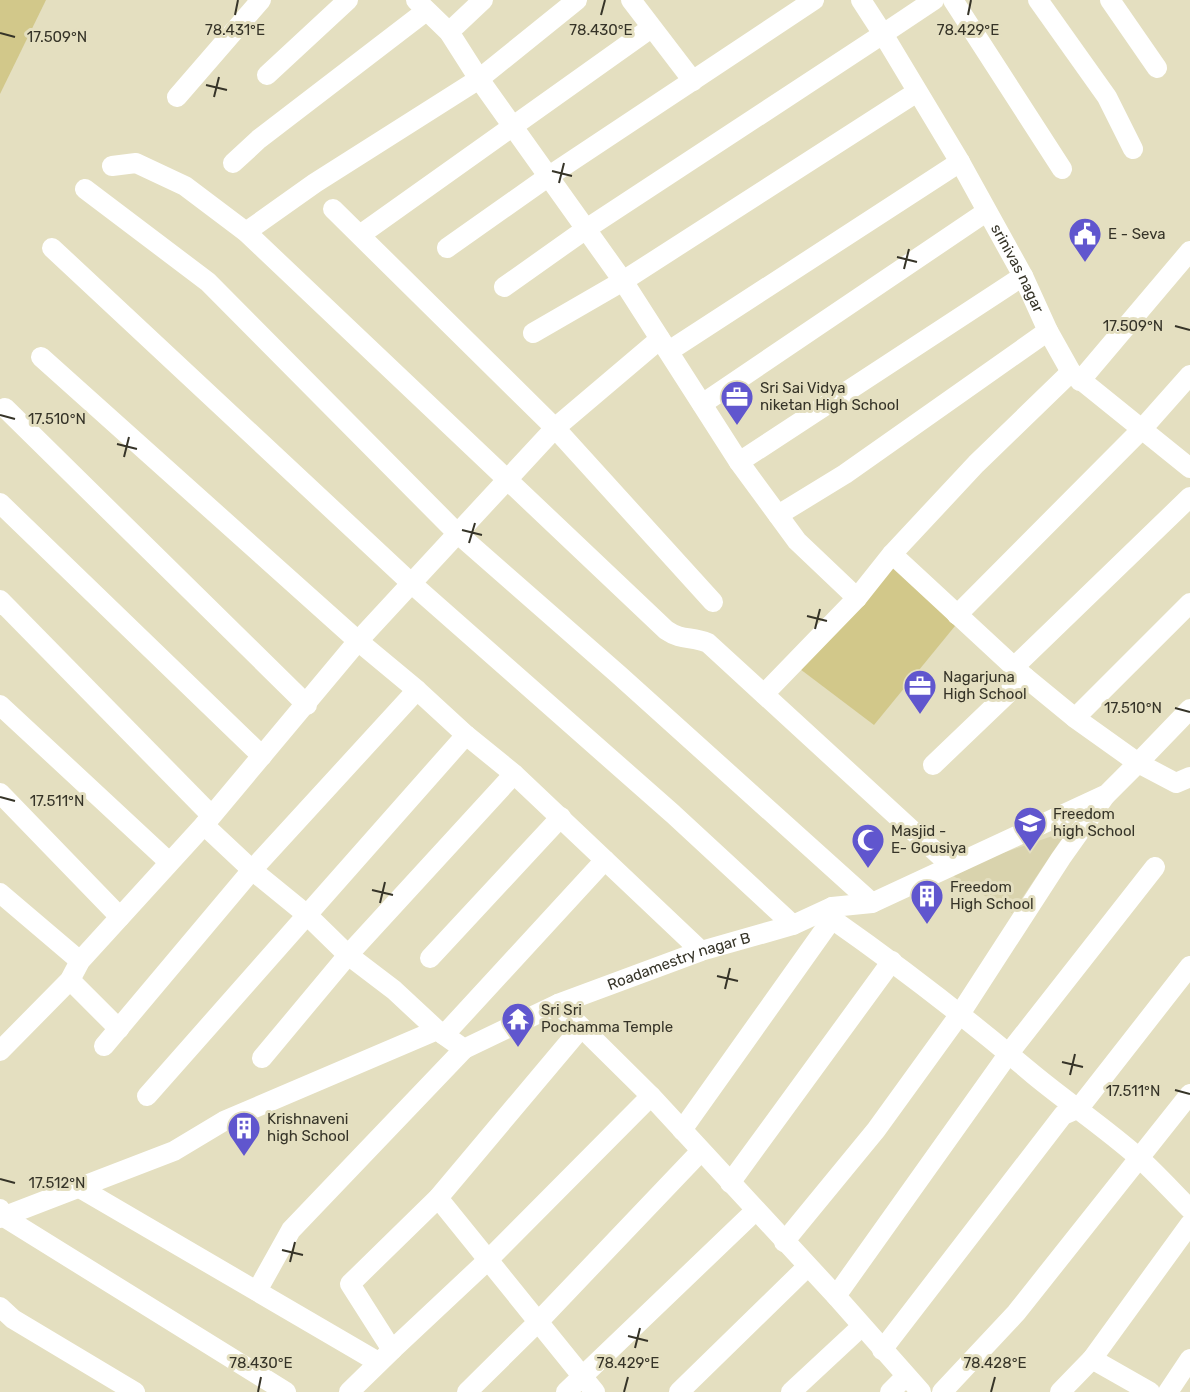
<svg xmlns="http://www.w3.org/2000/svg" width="1190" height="1392" font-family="Rubik,sans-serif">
<rect width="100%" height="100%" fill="#e4dfc0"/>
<polygon fill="#d9d3ad" points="1067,831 1012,913 947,872"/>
<g fill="#d2c88a">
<polygon points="0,0 46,0 0,94"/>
<polygon points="894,564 955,626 874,725 800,669"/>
</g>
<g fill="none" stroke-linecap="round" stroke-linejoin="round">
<g stroke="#fff" stroke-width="20">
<polyline points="416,0 449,32 479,79 623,281 739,462 797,541 857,598"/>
<polyline points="631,0 693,81"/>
<polyline points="861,0 883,34 934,0"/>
<polyline points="953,0 1062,169"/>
<polyline points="1038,0 1107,97 1133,149"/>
<polyline points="1110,0 1157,68"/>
<polyline points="449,32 483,0"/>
<polyline points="267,75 348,0"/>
<polyline points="177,97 261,0"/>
<polyline points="233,163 259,139 426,11"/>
<path d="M112 166 136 163 185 186 246 232 666 630C682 641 691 636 708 643L950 865"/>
<polyline points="85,189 208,282 457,533 619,675 872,903"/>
<polyline points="333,209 555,428 713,602"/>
<polyline points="246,232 315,183 479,79 577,0"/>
<polyline points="360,235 651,28"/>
<polyline points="52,248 411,583 673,814 793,925"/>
<polyline points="447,248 549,176 814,0"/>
<path id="s1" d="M504 287 586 229 883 34 960 162 1023 276 1048 331 1071 372 1190 468"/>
<polyline points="533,333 623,281 917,92"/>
<polyline points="669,351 960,162"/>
<polyline points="41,357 358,641 417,690 466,735 514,774 701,951"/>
<polyline points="1080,381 1190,251"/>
<polyline points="702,404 986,212"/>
<polyline points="5,408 307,705"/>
<polyline points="739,462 1023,276"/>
<polyline points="0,503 262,756"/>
<polyline points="778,515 845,474 1048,331"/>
<polyline points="892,554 1025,677 1075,718 1138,763 1190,709"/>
<polyline points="0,600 211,815"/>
<polyline points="957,615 1142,429 1190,375"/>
<polyline points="1014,667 1190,497"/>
<polyline points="764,694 857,598 892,554 976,464 1071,372"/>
<polyline points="0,705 169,862"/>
<polyline points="1075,718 1190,603"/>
<polyline points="933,765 1025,677"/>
<polyline points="0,793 120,917"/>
<polyline points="204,825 252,870 306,914 348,955 394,990 437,1030"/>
<polyline points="0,893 80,961"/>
<path d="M832 907V919C902 968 969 1020 1034 1075 1068 1103 1105 1128 1138 1157 1156 1173 1173 1192 1190 1209"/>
<polyline points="430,958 561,817"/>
<polyline points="70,980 119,1029"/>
<polyline points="558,1004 651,1096 836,1296 921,1392"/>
<polyline points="444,1035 605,860"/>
<polyline points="104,1046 252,870 417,690"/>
<polyline points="0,1051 70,980 80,961 204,825 358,641 555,428 660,339"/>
<polyline points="262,1058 348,955 514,774"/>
<polyline points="147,1096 466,735"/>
<polyline points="682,1130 832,919"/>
<polyline points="730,1183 892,961"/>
<polyline points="80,1188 378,1362"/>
<polyline points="438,1198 595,1392"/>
<polyline points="0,1209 4,1217 286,1392"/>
<path id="s2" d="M0 1218 174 1151 224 1121 437 1030 464 1049 558 1004 701 951 793 925 832 907 872 903 1107 794 1138 763 1176 783 1190 777"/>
<polyline points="784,1242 876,1130 960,1014 1061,858 1105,796"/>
<polyline points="257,1291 291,1230 464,1049"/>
<polyline points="836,1296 1009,1053 1155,867"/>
<polyline points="0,1307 13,1319 135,1392"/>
<polyline points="392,1350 488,1260 651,1096"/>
<polyline points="882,1350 1063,1115 1079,1108 1190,966"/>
<polyline points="1092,1359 1150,1392"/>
<polyline points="349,1392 392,1350 350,1284 438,1198 581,1028"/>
<polyline points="467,1392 538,1322 701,1151"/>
<polyline points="566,1392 755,1211"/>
<polyline points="679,1392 807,1267"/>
<polyline points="791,1392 861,1327"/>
<polyline points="890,1392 906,1376"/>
<polyline points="942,1392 1016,1313 1190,1094"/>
<polyline points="1060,1392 1092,1359 1190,1224"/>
<polyline points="1168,1392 1190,1359"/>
</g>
</g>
<path fill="none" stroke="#363428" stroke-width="2" d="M235 15 238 0M601 15 605 0M968 15 971 0M0 33 15 37M206 85 227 90M214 97 219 77M552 171 572 176M559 183 564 163M897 257 917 262M904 269 909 249M1175 326 1190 330M0 415 15 419M117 444 137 449M124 457 129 437M462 530 482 535M469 543 475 523M807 616 827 621M815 629 820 609M1175 708 1190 712M0 797 15 801M372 890 393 895M380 903 385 882M717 976 738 981M725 989 730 968M1062 1062 1083 1067M1070 1075 1075 1054M1175 1090 1190 1094M0 1179 15 1183M282 1250 303 1255M290 1262 295 1242M628 1336 648 1341M635 1348 640 1328M258 1392 261 1377M624 1392 628 1377M991 1392 995 1377"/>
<defs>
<symbol id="civic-pin" viewBox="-11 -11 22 30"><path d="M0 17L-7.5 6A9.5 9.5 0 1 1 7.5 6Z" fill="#6056ce" stroke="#e4dfc0"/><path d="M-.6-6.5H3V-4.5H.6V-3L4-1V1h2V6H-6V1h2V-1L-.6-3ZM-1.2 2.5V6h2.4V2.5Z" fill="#fff"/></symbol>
<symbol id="office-pin" viewBox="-11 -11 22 30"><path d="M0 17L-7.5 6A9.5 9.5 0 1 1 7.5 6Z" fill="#6056ce" stroke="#e4dfc0"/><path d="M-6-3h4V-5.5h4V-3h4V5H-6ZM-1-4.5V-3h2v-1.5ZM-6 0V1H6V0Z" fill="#fff"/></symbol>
<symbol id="school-pin" viewBox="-11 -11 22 30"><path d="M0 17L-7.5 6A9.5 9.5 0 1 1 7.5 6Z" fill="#6056ce" stroke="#e4dfc0"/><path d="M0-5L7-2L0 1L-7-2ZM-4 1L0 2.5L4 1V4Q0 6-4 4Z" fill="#fff"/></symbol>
<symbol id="mosque-pin" viewBox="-11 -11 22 30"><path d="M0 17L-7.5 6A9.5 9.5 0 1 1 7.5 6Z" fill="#6056ce" stroke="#e4dfc0"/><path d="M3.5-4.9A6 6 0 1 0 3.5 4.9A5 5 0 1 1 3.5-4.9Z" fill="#fff"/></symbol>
<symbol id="building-pin" viewBox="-11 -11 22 30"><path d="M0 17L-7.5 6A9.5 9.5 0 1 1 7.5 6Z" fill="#6056ce" stroke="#e4dfc0"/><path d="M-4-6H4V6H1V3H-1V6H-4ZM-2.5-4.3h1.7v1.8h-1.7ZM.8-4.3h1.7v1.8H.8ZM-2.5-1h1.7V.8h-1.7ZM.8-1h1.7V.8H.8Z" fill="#fff"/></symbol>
<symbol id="temple-pin" viewBox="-11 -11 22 30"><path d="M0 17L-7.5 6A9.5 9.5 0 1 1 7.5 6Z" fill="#6056ce" stroke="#e4dfc0"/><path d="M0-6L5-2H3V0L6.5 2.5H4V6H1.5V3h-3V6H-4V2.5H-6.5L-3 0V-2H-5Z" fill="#fff"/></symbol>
</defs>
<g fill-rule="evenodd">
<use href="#civic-pin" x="1066" y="215" width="38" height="52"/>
<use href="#office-pin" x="718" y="378" width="38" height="52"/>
<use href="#office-pin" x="901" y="667" width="38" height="52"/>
<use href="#school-pin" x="1011" y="804" width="38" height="52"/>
<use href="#mosque-pin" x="849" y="821" width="38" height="52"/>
<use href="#building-pin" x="908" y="877" width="38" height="52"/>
<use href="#temple-pin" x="499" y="1000" width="38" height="52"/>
<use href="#building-pin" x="225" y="1109" width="38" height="52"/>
</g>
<g text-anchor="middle" stroke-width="6" stroke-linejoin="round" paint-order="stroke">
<g font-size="15" fill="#363428" stroke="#e4dfc0" text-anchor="start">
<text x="1108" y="239">E - Seva</text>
<text x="760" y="393">Sri Sai Vidya<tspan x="760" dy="17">niketan High School</tspan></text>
<text x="943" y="682">Nagarjuna<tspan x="943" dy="17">High School</tspan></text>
<text x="1053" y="819">Freedom<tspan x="1053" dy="17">high School</tspan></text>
<text x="891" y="836">Masjid -<tspan x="891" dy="17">E- Gousiya</tspan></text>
<text x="950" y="892">Freedom<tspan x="950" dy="17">High School</tspan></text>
<text x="541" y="1015">Sri Sri<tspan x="541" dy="17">Pochamma Temple</tspan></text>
<text x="267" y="1124">Krishnaveni<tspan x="267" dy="17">high School</tspan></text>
</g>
<g font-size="15" fill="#363428" stroke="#e4dfc0">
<text dy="5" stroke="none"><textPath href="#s1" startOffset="726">srinivas nagar</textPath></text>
<text dy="5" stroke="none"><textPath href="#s2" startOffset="742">Roadamestry nagar B</textPath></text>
</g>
</g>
<g font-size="15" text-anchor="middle" fill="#363428" stroke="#e4dfc0" stroke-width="6" stroke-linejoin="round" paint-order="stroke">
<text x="235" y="35">78.431°E</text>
<text x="601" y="35">78.430°E</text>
<text x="968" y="35">78.429°E</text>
<text x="57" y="42">17.509°N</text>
<text x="1133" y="331">17.509°N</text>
<text x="57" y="424">17.510°N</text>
<text x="1133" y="713">17.510°N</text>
<text x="57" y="806">17.511°N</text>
<text x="1133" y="1096">17.511°N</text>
<text x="57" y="1188">17.512°N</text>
<text x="261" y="1368">78.430°E</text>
<text x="628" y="1368">78.429°E</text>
<text x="995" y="1368">78.428°E</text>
</g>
</svg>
